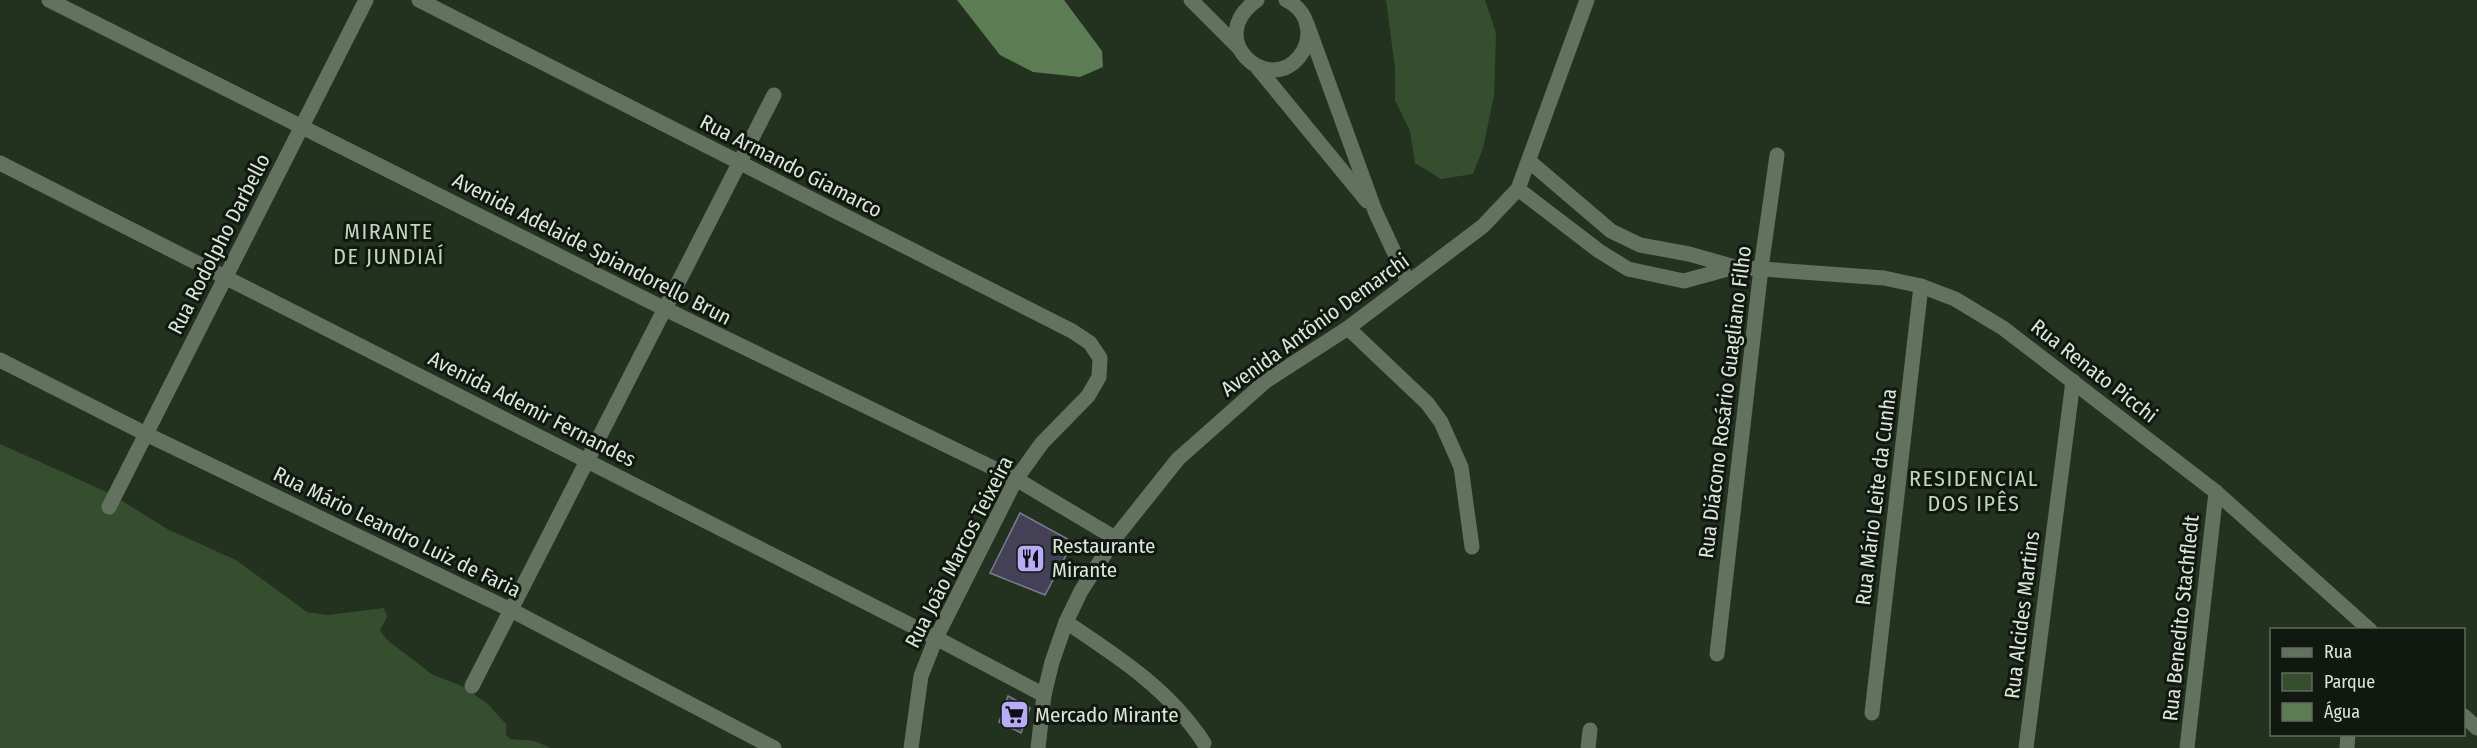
<svg xmlns="http://www.w3.org/2000/svg" width="2477" height="748" font-family="'Fira Sans Condensed',sans-serif">
<rect width="100%" height="100%" fill="#23321f"/>
<g fill="#354e2e">
<polygon points="1386,0 1485,0 1496,33 1494,96 1483,148 1473,174 1441,179 1415,163 1410,131 1395,100 1395,68"/>
<polygon points="0,444 109,493 169,530 236,560 307,612 328,615 384,608 387,617 380,630 386,639 433,675 462,686 488,704 506,724 506,735 510,739 534,741 551,748 0,748"/>
</g>
<polygon fill="#5c7c54" points="957,0 1064,0 1102,51 1103,67 1080,77 1033,72 1000,55"/>
<g fill="#444157" stroke="#7c7992" stroke-width="1.5">
<polygon points="1020,513 1073,542 1045,595 990,573"/>
<polygon points="1008,696 1030,708 1021,733 999,722"/>
</g>
<g fill="none" stroke-linecap="round" stroke-linejoin="round">
<g stroke="#63715f" stroke-width="15">
<polyline points="49,0 665,309 1016,479 1115,538"/>
<polyline points="419,0 1072,331 1090,343 1100,358 1099,377 1088,396 1042,443 1016,479 936,638 921,676 911,748"/>
<polyline points="1191,0 1239,48"/>
<path d="M1257 0C1203 38 1267 96 1299 57 1305 50 1308 42 1308 32 1307 18 1299 6 1286 0"/>
<polyline points="1307,24 1375,211 1408,282"/>
<polyline points="1257,67 1367,201"/>
<polyline points="1529,161 1611,231 1640,245 1689,254 1735,267 1884,278 1921,286 1955,299 2003,328 2216,492 2370,630"/>
<polyline points="0,163 936,638 1044,695"/>
<polyline points="1518,189 1599,251 1628,269 1684,281 1735,267"/>
<polyline points="1348,328 1427,403 1441,422 1461,467 1472,547"/>
<polyline points="0,360 146,434 511,610 774,748"/>
<polyline points="109,507 366,0"/>
<path d="M1066 622C1117 656 1170 690 1204 743"/>
<polyline points="1717,654 1761,268 1777,155"/>
<polyline points="472,686 774,95"/>
<polyline points="1872,713 1921,286"/>
<polyline points="2464,716 2477,728"/>
<polyline points="1038,748 1044,695 1052,662 1066,622 1081,591 1115,538 1178,459 1266,381 1348,328 1483,226 1518,189 1587,0"/>
<polyline points="1588,748 1590,730"/>
<polyline points="2026,748 2073,381"/>
<polyline points="2187,748 2216,492"/>
<polyline points="2347,748 2348,734"/>
</g>
</g>
<defs>
<symbol id="restaurant-square" viewBox="-11 -11 22 22"><rect x="-9" y="-9" width="18" height="18" rx="4" fill="#b8abf7" stroke="#11180f"/><path d="M-5-6h1v4h1v-4h1v4h1v-4h1v5L-1.5 .5V6h-2V.5L-5-1ZM5-6V6H3V1.5H1.5Q1.5-4 5-6Z" fill="#111"/></symbol>
<symbol id="supermarket-square" viewBox="-11 -11 22 22"><rect x="-9" y="-9" width="18" height="18" rx="4" fill="#b8abf7" stroke="#11180f"/><path d="M-6-5.5h2.5l.6 2H6L4.5 2H-2.5L-4.4-4H-6ZM-1.5 3.2a1.3 1.3 0 1 0 .1 0ZM3 3.2a1.3 1.3 0 1 0 .1 0Z" fill="#111"/></symbol>
</defs>
<g fill-rule="evenodd">
<use href="#restaurant-square" x="1014" y="542" width="33" height="33"/>
<use href="#supermarket-square" x="998" y="698" width="33" height="33"/>
</g>
<g text-anchor="middle" stroke-width="6" stroke-linejoin="round" paint-order="stroke">
<g font-size="21" fill="#dce6da" stroke="#11180f">
<text transform="translate(791 166) rotate(27)" y="7">Rua Armando Giamarco</text>
<text transform="translate(219 244) rotate(-63)" y="7">Rua Rodolpho Darbello</text>
<text transform="translate(592 249) rotate(27)" y="7">Avenida Adelaide Spiandorello Brun</text>
<text transform="translate(1315 325) rotate(-36)" y="7">Avenida Antônio Demarchi</text>
<text transform="translate(2094 371) rotate(38)" y="7">Rua Renato Picchi</text>
<text transform="translate(1725 402) rotate(-83)" y="7">Rua Diácono Rosário Guagliano Filho</text>
<text transform="translate(532 409) rotate(27)" y="7">Avenida Ademir Fernandes</text>
<text transform="translate(1876 497) rotate(-83)" y="7">Rua Mário Leite da Cunha</text>
<text transform="translate(397 532) rotate(26)" y="7">Rua Mário Leandro Luiz de Faria</text>
<text transform="translate(959 552) rotate(-63)" y="7">Rua João Marcos Teixeira</text>
<text transform="translate(2022 615) rotate(-83)" y="7">Rua Alcides Martins</text>
<text transform="translate(2181 618) rotate(-84)" y="7">Rua Benedito Stachfledt</text>
</g>
<g font-size="21" fill="#dce6da" stroke="#11180f" text-anchor="start">
<text x="1052" y="553">Restaurante<tspan x="1052" dy="24">Mirante</tspan></text>
<text x="1035" y="722">Mercado Mirante</text>
</g>
<g font-size="22" letter-spacing="1.5" fill="#c2d5be" stroke="#11180f">
<text x="389" y="239">MIRANTE<tspan x="389" dy="25">DE JUNDIAÍ</tspan></text>
<text x="1974" y="486">RESIDENCIAL<tspan x="1974" dy="25">DOS IPÊS</tspan></text>
</g>
</g>
<rect x="2270" y="628" width="195" height="108" fill="#11180f" stroke="#626a60" stroke-width="1.5"/>
<rect x="2282" y="648" width="30" height="9" fill="#63715f" stroke="#626a60" stroke-width="1.5"/>
<text x="2324" y="658" font-size="18" fill="#dce6da">Rua</text>
<rect x="2282" y="673" width="30" height="18" fill="#354e2e" stroke="#626a60" stroke-width="1.5"/>
<text x="2324" y="688" font-size="18" fill="#dce6da">Parque</text>
<rect x="2282" y="703" width="30" height="18" fill="#5c7c54" stroke="#626a60" stroke-width="1.5"/>
<text x="2324" y="718" font-size="18" fill="#dce6da">Água</text>
</svg>
